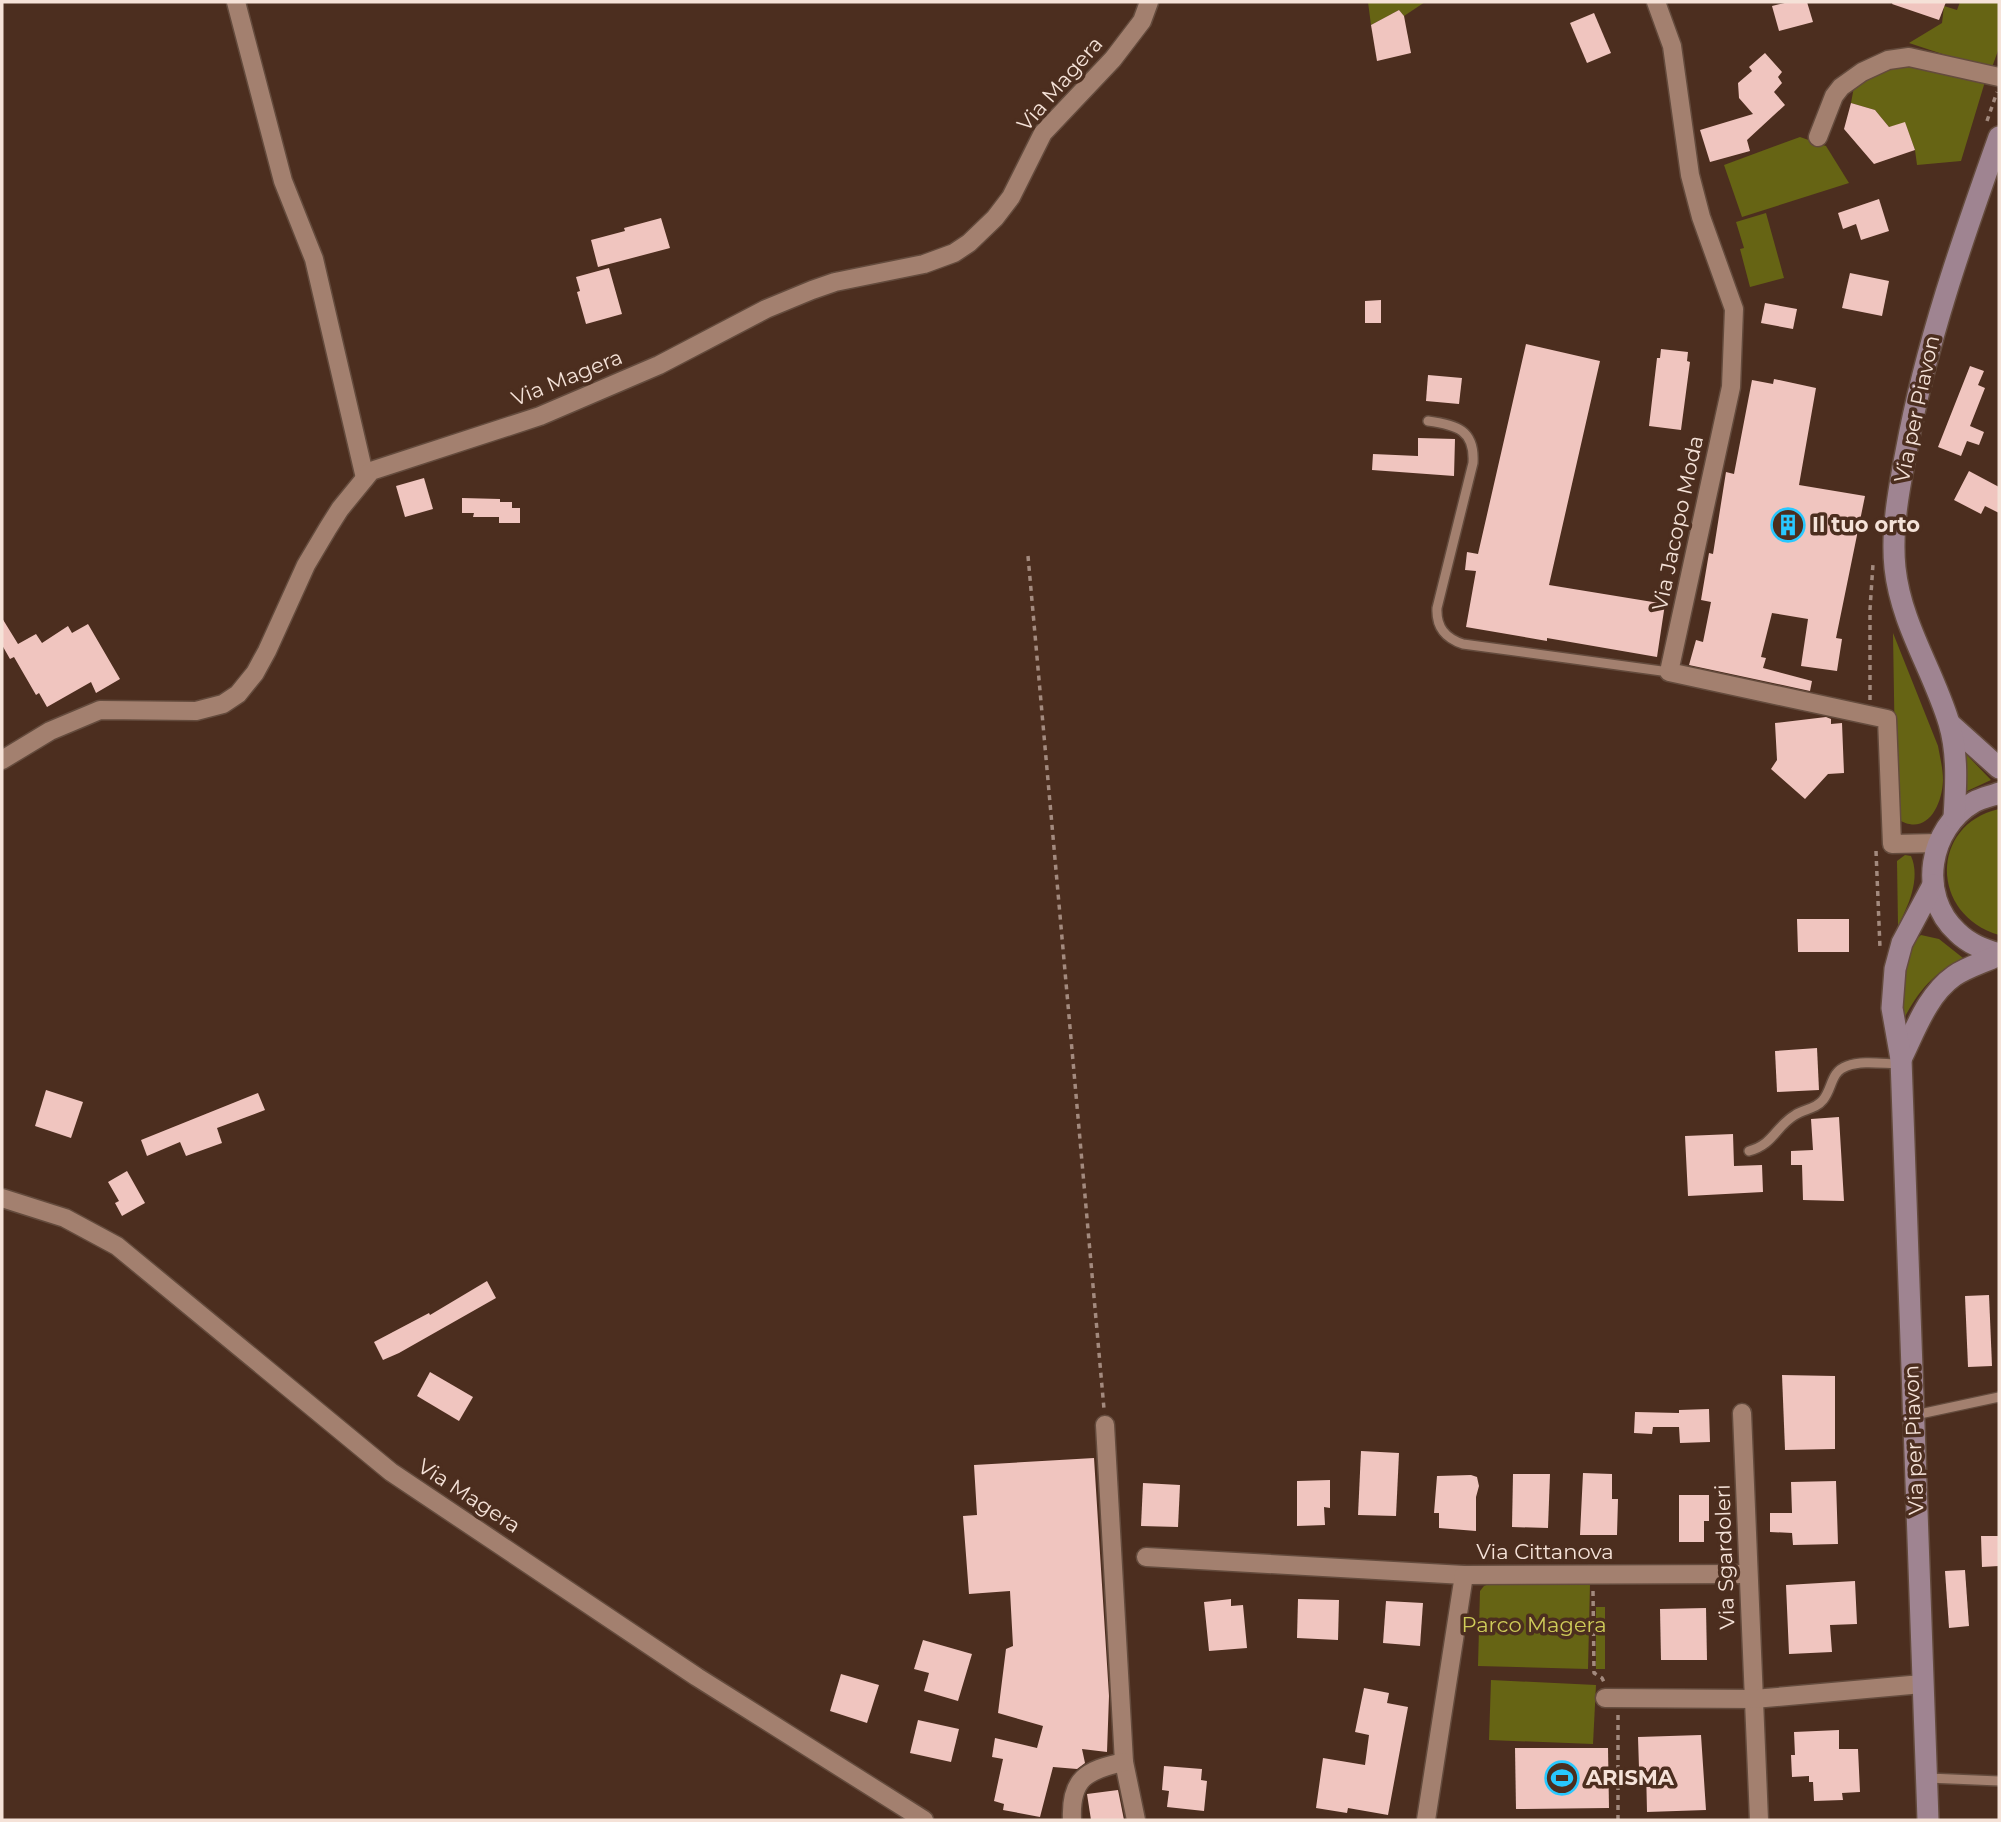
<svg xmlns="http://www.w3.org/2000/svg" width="2001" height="1822" font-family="Montserrat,sans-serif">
<rect width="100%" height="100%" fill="#4c2e1f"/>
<g fill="#666414">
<polygon points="1368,2 1425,2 1404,16 1399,10 1371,25"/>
<polygon points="1960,2 1999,2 1999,48 1991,70 1909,43 1942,23 1944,6 1957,10"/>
<polygon points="1888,60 1987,75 1961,161 1917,165 1915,150 1905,123 1889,127 1875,110 1851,103 1856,76"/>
<polygon points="1800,137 1826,146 1849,183 1742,217 1724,165"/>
<polygon points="1766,213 1784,278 1750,287 1740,249 1744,248 1736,222"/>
<path d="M1893 633 1938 746C1940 757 1943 769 1943 780 1942 808 1925 838 1896 818Z"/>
<polygon points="1964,752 1991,780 1965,792 1967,778"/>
<path d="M1999 809V935C1930 915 1929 825 1999 809Z"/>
<path d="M1905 855 1911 856C1921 879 1908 906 1898 926L1897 861Z"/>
<path d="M1921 935 1939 939 1963 958C1931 974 1915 995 1900 1027 1900 997 1895 956 1921 935Z"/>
<polygon points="1494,1582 1590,1584 1588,1669 1478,1666 1480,1591 1484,1586"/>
<rect x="1596" y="1607" width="9" height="62"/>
<polygon points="1491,1680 1596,1685 1593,1744 1489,1740"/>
</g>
<g fill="#f0c5bf">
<polygon points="1789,2 1807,2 1813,22 1779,31 1772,6"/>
<polygon points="1893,2 1946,2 1939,20 1892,4"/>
<polygon points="1399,10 1404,16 1411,53 1377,61 1371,25"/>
<polygon points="1594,13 1611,53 1587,63 1570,23"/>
<polygon points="1765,53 1782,72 1778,77 1782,83 1774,92 1785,105 1747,140 1750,151 1710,162 1700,130 1753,114 1739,98 1738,83 1752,71 1749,67"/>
<polygon points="1851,103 1875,110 1889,127 1905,122 1915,150 1874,164 1844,129"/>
<polygon points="1879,199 1889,231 1861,240 1856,224 1843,229 1838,213"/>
<polygon points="661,218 670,248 598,267 591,240 625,231 624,228"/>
<polygon points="609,268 622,314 586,324 577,292 580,291 576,277"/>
<polygon points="1850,273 1889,281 1882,316 1842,308"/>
<polygon points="1381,300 1381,323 1365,323 1365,301"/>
<polygon points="1765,303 1797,309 1793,329 1761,323"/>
<polygon points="1526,344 1600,361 1549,585 1665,604 1657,657 1547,638 1547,641 1466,627 1476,571 1465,570 1467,552 1478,554"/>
<polygon points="1661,349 1688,352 1687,361 1690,362 1681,430 1649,426 1657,358 1660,358"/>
<polygon points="1970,366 1984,371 1978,385 1985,388 1970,426 1984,432 1979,445 1967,441 1961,456 1938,447"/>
<polygon points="1428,375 1462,378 1459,404 1426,401"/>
<polygon points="1774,379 1816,388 1799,485 1865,496 1836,638 1842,639 1837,671 1801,666 1808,619 1772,613 1761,657 1766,658 1763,668 1812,681 1810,691 1689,665 1696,640 1703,642 1711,602 1701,600 1709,553 1713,554 1726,472 1734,474 1752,380 1773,384"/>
<polygon points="1418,438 1455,439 1454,476 1372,470 1373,454 1418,456"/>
<polygon points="1969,471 1999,487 1999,513 1985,506 1981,514 1954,500"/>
<polygon points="424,478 433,509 405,517 396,486"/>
<polygon points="462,498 500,499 500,502 512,502 512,508 520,508 520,523 499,523 499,517 473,517 474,513 462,513"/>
<polygon points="2,618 18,644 36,634 42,643 68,626 72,633 88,624 120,679 96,693 91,682 47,707 39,693 36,695 14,657 10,659 2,645"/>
<polygon points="1826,717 1831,719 1831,724 1842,723 1844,773 1828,774 1805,799 1771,769 1777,760 1775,723"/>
<polygon points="1797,919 1849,919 1849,952 1798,952"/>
<polygon points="1817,1048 1819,1090 1777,1092 1775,1051"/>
<polygon points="46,1090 83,1102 71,1138 35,1126"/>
<polygon points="258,1093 265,1110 217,1128 222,1143 186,1156 180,1142 147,1156 141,1140"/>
<polygon points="1839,1117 1844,1201 1803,1200 1802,1165 1791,1165 1791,1151 1813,1150 1811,1119"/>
<polygon points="1733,1134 1734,1166 1762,1165 1763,1192 1688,1196 1685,1136"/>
<polygon points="127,1171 145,1203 122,1216 115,1203 119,1201 108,1182"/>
<polygon points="487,1281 496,1298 399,1353 383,1360 374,1342 429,1313 430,1315"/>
<polygon points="1989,1295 1992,1366 1968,1367 1965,1296"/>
<polygon points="430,1372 473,1397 459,1421 417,1396"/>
<polygon points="1782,1375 1835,1376 1835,1449 1785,1450"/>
<polygon points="1709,1409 1710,1442 1680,1443 1679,1427 1653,1427 1652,1434 1634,1433 1635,1412 1679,1413 1679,1410"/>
<polygon points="1361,1451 1399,1453 1396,1516 1358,1515"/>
<polygon points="1094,1458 1109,1696 1107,1752 1082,1749 1085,1763 1077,1769 1053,1767 1040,1817 1003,1810 1004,1804 994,1801 1003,1759 992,1757 995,1738 1037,1748 1043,1726 998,1713 1006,1649 1013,1646 1010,1591 969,1594 963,1516 977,1515 974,1465"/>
<polygon points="1583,1473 1612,1474 1612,1499 1618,1499 1617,1535 1580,1535"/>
<polygon points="1513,1474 1550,1474 1548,1528 1512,1527"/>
<polygon points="1471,1475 1477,1477 1479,1486 1476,1497 1476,1531 1439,1528 1439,1513 1434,1513 1437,1476"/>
<polygon points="1330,1480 1330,1508 1324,1507 1325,1525 1297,1526 1297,1481"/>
<polygon points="1836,1481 1838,1544 1793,1545 1792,1533 1770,1532 1770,1513 1792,1513 1791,1482"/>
<polygon points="1143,1483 1180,1485 1178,1527 1141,1526"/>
<polygon points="1679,1495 1709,1495 1709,1521 1704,1521 1704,1542 1679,1542"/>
<polygon points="1981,1536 1999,1536 1999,1566 1982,1567"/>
<polygon points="1965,1570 1969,1626 1949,1628 1945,1571"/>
<polygon points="1855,1581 1857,1624 1830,1625 1832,1652 1789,1654 1786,1585"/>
<polygon points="1231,1599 1231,1606 1243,1605 1247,1648 1209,1651 1204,1602"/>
<polygon points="1298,1599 1339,1600 1338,1640 1297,1638"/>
<polygon points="1386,1601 1423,1603 1420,1646 1383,1643"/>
<polygon points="1706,1608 1707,1660 1661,1660 1660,1609"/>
<polygon points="923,1640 972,1654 958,1701 924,1691 929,1673 914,1669"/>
<polygon points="841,1674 879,1685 867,1723 830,1711"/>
<polygon points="1364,1688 1389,1693 1387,1703 1408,1707 1388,1815 1348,1808 1347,1813 1316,1808 1323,1758 1365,1765 1369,1735 1355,1732"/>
<polygon points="918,1720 959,1729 951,1762 910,1753"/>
<polygon points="1839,1730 1839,1749 1858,1749 1860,1792 1842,1793 1843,1800 1814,1801 1813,1782 1809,1782 1809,1776 1792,1777 1791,1755 1795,1755 1794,1732"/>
<polygon points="1701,1735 1706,1810 1647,1812 1646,1768 1639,1768 1638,1737"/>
<polygon points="1515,1748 1608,1748 1609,1808 1516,1809"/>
<polygon points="1164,1766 1202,1769 1201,1780 1207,1781 1204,1811 1167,1807 1169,1791 1162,1790"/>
<polygon points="1118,1790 1124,1820 1091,1820 1087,1794"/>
</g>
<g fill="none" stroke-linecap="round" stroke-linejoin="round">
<defs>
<g id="lane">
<path d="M1428 421C1457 425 1475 430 1473 463L1437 608C1436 627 1445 638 1463 644L1669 672"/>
<path d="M1749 1151C1774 1144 1775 1127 1795 1115 1804 1109 1816 1109 1823 1100 1833 1088 1830 1072 1847 1066 1863 1060 1884 1064 1901 1064"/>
<polyline points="1915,1415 1999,1397"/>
<polyline points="1928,1778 1999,1781"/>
</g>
<g id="street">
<polyline points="236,2 283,181 314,259 365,478"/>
<polyline points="1656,2 1672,46 1690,175 1701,217 1734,309 1731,387 1669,672 1887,719 1892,844 1938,843"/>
<polyline points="1818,137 1834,96 1841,87 1862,72 1888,60 1909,57 1999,77"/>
<polyline points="2,760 50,731 100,710 196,711 223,704 238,694 255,673 267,651 306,565 328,528 340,509 371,471 540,416 659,365 766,309 812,290 835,282 924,264 954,253 969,243 995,218 1011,197 1043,133 1113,59 1142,21 1149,2"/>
<polyline points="2,1198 65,1218 117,1246 391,1472 697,1677 924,1820"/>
<polyline points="1742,1413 1759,1820"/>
<polyline points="1105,1425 1124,1762 1136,1820"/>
<polyline points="1146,1557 1464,1575"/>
<polyline points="1605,1698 1754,1699 1922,1684"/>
<path d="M1072 1820C1070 1779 1086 1770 1124 1762"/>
<polyline points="1426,1820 1464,1575 1748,1574"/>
</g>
<g id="secondary">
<polyline points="1950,724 1999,768"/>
<path d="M1999 793C1991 796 1981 798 1974 802 1929 828 1917 895 1957 932 1969 944 1983 949 1999 954"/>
<path d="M1954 818C1956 786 1958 753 1949 723 1933 670 1901 624 1895 568 1891 530 1899 489 1906 452 1926 343 1962 241 1999 137"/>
<path d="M1901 1059C1915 1031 1927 995 1954 976 1967 967 1985 962 1999 955"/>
<polyline points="1928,1820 1901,1059 1892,1008 1895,969 1902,943 1933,885"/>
</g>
</defs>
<use href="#lane" stroke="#644b3d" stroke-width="12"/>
<use href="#street" stroke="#644b3d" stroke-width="21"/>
<use href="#secondary" stroke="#644b3d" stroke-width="24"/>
<g stroke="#a38a7e" stroke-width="3.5" stroke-dasharray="5 5" stroke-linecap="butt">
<polyline points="1987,121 1997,92"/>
<polyline points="1028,556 1104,1409"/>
<polyline points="1870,700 1870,609 1873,564"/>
<polyline points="1876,851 1880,948"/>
<polyline points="1593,1591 1594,1673 1602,1678 1604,1682"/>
<polyline points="1618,1820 1618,1715"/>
</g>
<use href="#lane" stroke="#a3806f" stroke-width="9"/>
<use href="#street" stroke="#a3806f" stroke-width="18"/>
<use href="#secondary" stroke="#9f8491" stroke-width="21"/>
</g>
<defs>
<symbol id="building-ring" viewBox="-11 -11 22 22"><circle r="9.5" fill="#4c2e1f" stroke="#28c8ff" stroke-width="1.5"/><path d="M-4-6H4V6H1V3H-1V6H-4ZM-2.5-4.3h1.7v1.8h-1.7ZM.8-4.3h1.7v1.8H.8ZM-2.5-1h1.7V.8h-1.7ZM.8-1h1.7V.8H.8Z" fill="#28c8ff"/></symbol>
<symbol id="stadium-ring" viewBox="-11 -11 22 22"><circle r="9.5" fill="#4c2e1f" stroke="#28c8ff" stroke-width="1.5"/><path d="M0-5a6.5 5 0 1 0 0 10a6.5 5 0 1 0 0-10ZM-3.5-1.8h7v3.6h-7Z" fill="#28c8ff"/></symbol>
</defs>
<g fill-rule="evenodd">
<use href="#building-ring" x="1769" y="506" width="38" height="38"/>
<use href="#stadium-ring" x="1543" y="1759" width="38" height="38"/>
</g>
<g text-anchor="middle" stroke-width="7" stroke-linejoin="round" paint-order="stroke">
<g font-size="21" fill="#f5e2d8" stroke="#4c2e1f">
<text transform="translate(1060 84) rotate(-49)" y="7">Via Magera</text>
<text transform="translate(567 378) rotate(-22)" y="7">Via Magera</text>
<text transform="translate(1917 409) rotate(-78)" y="7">Via per Piavon</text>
<text transform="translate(1678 523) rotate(-78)" y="7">Via Jacopo Moda</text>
<text transform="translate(1914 1440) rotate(-92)" y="7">Via per Piavon</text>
<text transform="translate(469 1496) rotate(33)" y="7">Via Magera</text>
<text x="1545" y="1559">Via Cittanova</text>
<text transform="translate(1725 1557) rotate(-92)" y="7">Via Sgardoleri</text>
</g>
<g font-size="21" font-weight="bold" fill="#f5e2d8" stroke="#4c2e1f" text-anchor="start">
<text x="1812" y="532">Il tuo orto</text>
<text x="1586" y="1785">ARISMA</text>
</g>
<g font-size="21" fill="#cfcc59" stroke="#4c2e1f">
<text x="1534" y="1632">Parco Magera</text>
</g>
</g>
<rect width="2001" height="1822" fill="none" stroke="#f5e2d8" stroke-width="7"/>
</svg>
